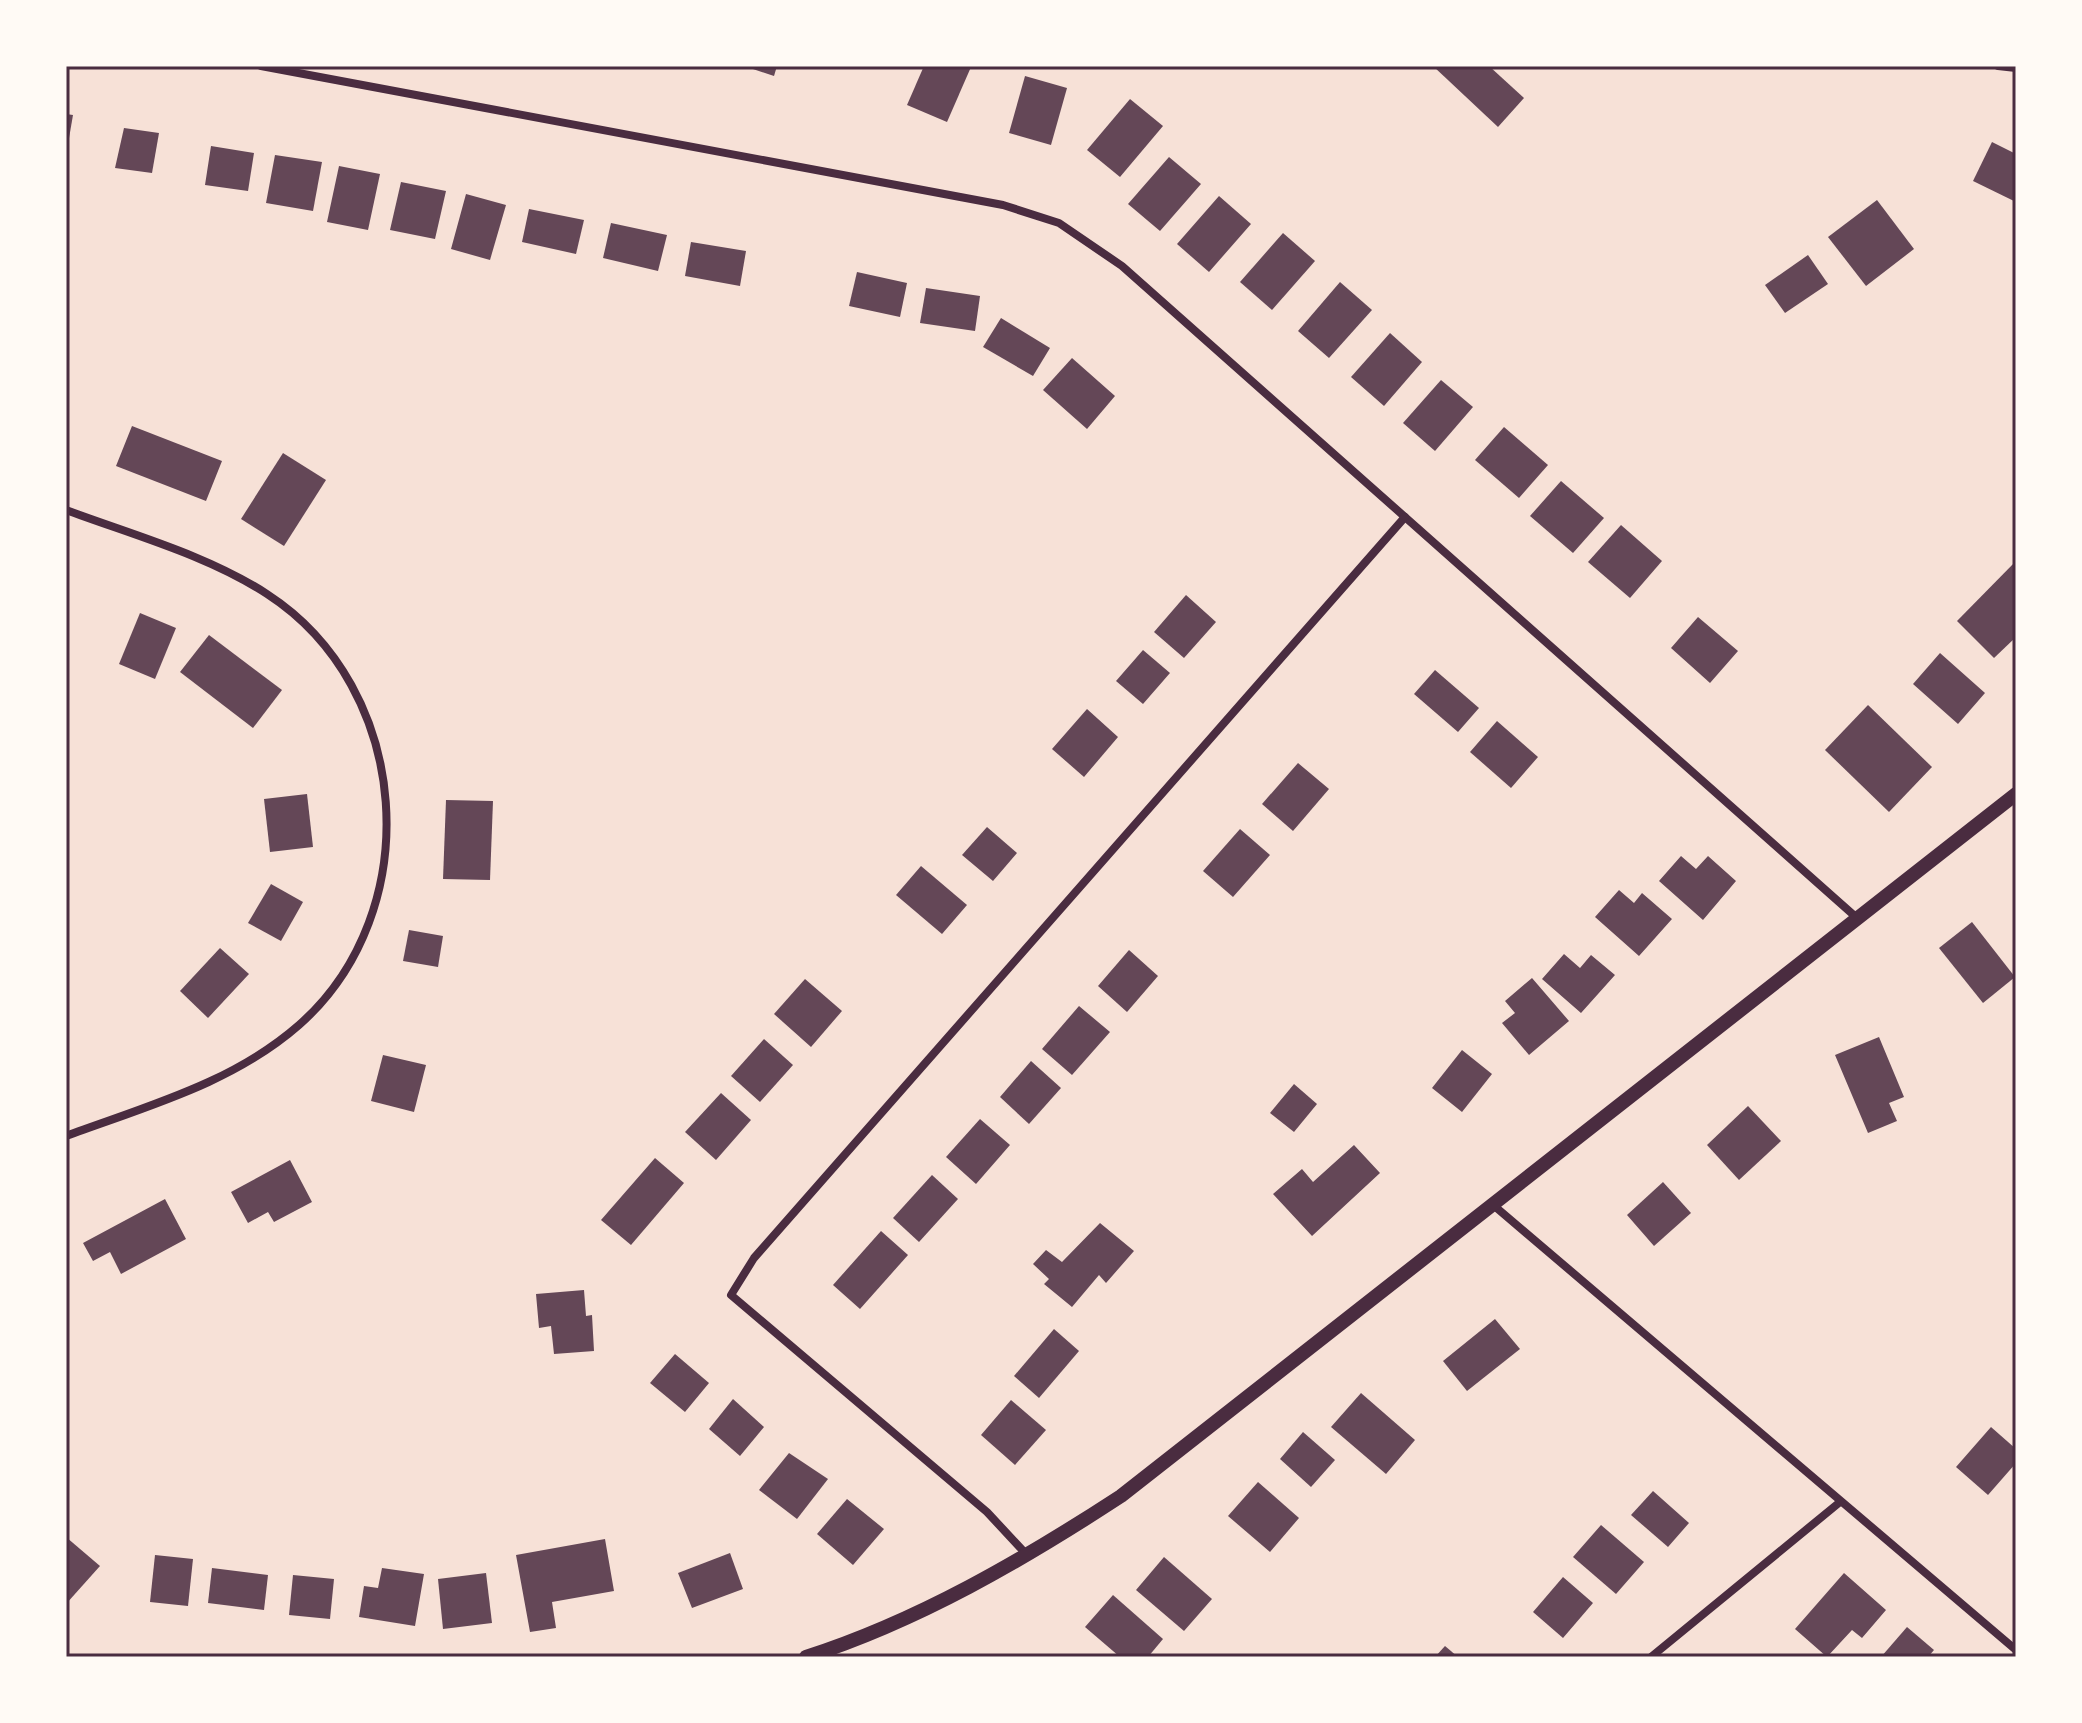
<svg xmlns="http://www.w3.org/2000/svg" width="2082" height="1723" font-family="Roboto,sans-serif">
<rect width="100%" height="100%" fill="#f7e1d7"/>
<g fill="#644757">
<polygon points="744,66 777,66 774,76"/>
<polygon points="924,66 971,67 947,122 907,105"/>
<polygon points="1433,66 1489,66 1524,98 1498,127"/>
<polygon points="1025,76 1067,88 1051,145 1009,133"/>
<polygon points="1130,99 1163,126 1120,177 1087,150"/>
<polygon points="66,114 73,115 68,144 66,144"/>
<polygon points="124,128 159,133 152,173 115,168"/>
<polygon points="1992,142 2016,154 2016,202 1973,181"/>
<polygon points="211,146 254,153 248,191 205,185"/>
<polygon points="275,155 322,162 313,211 266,203"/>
<polygon points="1169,157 1201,184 1160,231 1128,204"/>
<polygon points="339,166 380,174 368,230 327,222"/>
<polygon points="401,182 446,191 435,239 390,230"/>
<polygon points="466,194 506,205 490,260 451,249"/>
<polygon points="1219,196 1251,224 1209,272 1177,244"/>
<polygon points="1877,200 1914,249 1866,286 1828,237"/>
<polygon points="529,209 584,220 576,254 522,242"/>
<polygon points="611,223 667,235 658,271 603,258"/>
<polygon points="1283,233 1315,261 1272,310 1240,282"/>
<polygon points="691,242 746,251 740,286 685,276"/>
<polygon points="1808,255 1828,284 1785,313 1765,285"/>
<polygon points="857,272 907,283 900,317 849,306"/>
<polygon points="1340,282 1372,310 1329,358 1298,331"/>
<polygon points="926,288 980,296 975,331 920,323"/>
<polygon points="1001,318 1050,348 1033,376 983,347"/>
<polygon points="1390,333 1422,362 1384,406 1351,377"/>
<polygon points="1072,358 1115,396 1087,429 1043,390"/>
<polygon points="1441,380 1473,407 1435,451 1403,423"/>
<polygon points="132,426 222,461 206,501 116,466"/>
<polygon points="1504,427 1548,465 1519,498 1475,460"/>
<polygon points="283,453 326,480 284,546 241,519"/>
<polygon points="1561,481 1604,518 1573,553 1530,516"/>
<polygon points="1621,525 1662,561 1630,598 1588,562"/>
<polygon points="2016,561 2016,637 1994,658 1957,621"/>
<polygon points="1186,595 1216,622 1184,658 1154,632"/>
<polygon points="140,613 176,628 155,679 119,664"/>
<polygon points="1698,617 1738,651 1710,683 1671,648"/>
<polygon points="209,635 282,690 253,728 180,672"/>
<polygon points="1143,650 1170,673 1143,704 1116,681"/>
<polygon points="1940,653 1985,693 1958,724 1913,684"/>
<polygon points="1435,670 1479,708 1458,732 1414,694"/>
<polygon points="1868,705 1932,767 1889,812 1825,750"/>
<polygon points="1087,709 1118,737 1084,777 1052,749"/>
<polygon points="1497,721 1538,757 1511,788 1470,752"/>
<polygon points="1298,763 1329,789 1293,831 1262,804"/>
<polygon points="307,794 313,847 270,852 264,799"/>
<polygon points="446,800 493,801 490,880 443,879"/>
<polygon points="987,827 1017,853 993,881 962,855"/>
<polygon points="1240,829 1270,855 1233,897 1203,871"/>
<polygon points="1681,856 1696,869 1708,856 1736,881 1703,920 1659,881"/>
<polygon points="921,866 967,905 942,934 896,895"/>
<polygon points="271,884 303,902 281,941 248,923"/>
<polygon points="1619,890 1634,903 1642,893 1672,919 1639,956 1595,917"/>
<polygon points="1972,922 2015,977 1983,1003 1939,948"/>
<polygon points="409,930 443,936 438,967 403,961"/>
<polygon points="220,948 249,974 208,1018 180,991"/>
<polygon points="1129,950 1158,976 1127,1012 1098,986"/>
<polygon points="1564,954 1580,968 1591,955 1615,975 1581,1013 1542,979"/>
<polygon points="1532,978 1569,1021 1529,1055 1502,1023 1515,1013 1505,1001"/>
<polygon points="805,979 842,1011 811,1047 774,1014"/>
<polygon points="1079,1006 1110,1032 1072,1075 1042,1049"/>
<polygon points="1879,1037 1904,1097 1889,1103 1897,1121 1868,1133 1835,1055"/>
<polygon points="764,1039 793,1065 760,1102 731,1076"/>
<polygon points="1462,1050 1492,1074 1462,1112 1432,1088"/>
<polygon points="383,1055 426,1065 414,1112 371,1101"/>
<polygon points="1031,1061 1061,1088 1029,1124 1000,1097"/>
<polygon points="1294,1084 1317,1104 1294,1132 1270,1113"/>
<polygon points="721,1093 751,1120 716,1160 685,1132"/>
<polygon points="1748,1106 1781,1141 1739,1180 1707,1145"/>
<polygon points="980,1119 1010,1145 976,1184 946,1157"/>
<polygon points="1354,1145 1380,1173 1312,1236 1273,1194 1302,1169 1313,1182"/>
<polygon points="655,1158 684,1183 631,1245 601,1220"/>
<polygon points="290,1160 312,1202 274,1222 268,1212 248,1223 231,1192"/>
<polygon points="932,1175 958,1199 919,1242 893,1218"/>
<polygon points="1663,1182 1691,1213 1654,1246 1627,1215"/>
<polygon points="165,1199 186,1239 121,1274 110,1252 93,1261 83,1243"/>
<polygon points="1100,1223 1134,1251 1106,1283 1099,1275 1072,1307 1044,1284 1049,1279 1033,1264 1046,1250 1062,1262"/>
<polygon points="881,1231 908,1255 860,1309 833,1285"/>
<polygon points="584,1290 586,1316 592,1315 594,1351 554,1354 551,1326 539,1328 536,1294"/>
<polygon points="1495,1319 1520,1349 1467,1391 1443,1361"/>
<polygon points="1054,1329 1079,1351 1039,1398 1014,1376"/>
<polygon points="675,1354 709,1383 685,1412 650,1383"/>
<polygon points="1361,1393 1415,1440 1386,1474 1331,1427"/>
<polygon points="733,1399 764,1427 740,1456 709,1429"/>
<polygon points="1011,1400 1046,1430 1015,1465 981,1435"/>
<polygon points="1991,1427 2016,1449 2016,1463 1988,1495 1956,1467"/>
<polygon points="1303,1432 1335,1460 1311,1487 1280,1459"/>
<polygon points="789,1453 828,1479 797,1519 759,1490"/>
<polygon points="1258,1482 1299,1518 1270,1552 1228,1516"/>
<polygon points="1653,1491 1689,1523 1668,1547 1631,1515"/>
<polygon points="847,1499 884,1529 853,1565 817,1534"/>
<polygon points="1601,1525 1644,1562 1616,1594 1573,1557"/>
<polygon points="66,1537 100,1566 66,1604"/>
<polygon points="605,1539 614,1591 552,1602 556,1628 530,1632 516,1555"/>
<polygon points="730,1553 743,1589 692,1608 678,1573"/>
<polygon points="155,1555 193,1559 188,1606 150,1602"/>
<polygon points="1164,1557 1212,1599 1184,1631 1136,1590"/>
<polygon points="212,1568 268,1575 264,1610 208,1603"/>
<polygon points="382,1568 424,1574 415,1626 359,1617 364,1586 378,1588"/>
<polygon points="486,1573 492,1623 443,1629 438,1579"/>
<polygon points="1844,1573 1886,1610 1862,1638 1852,1630 1827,1657 1795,1629"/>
<polygon points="293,1575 334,1579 330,1619 289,1615"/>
<polygon points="1563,1577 1593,1603 1563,1638 1533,1612"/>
<polygon points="1113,1595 1163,1639 1148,1657 1120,1657 1085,1627"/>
<polygon points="1907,1627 1934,1650 1928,1657 1881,1657"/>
<polygon points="1445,1646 1458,1657 1435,1657"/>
</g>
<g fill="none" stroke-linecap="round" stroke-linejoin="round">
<g stroke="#4a2c40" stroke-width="8">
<polyline points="261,66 1003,205 1059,223 1122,266 1857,918"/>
<polyline points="1998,66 2016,68"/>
<path d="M66 510C133 535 207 555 267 594 412 688 428 911 299 1025 233 1083 147 1106 66 1136"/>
<polyline points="1492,1204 2016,1650"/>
<polyline points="1027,1555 987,1512 731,1295 754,1258 1405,517"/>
<polyline points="1651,1657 1840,1502"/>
</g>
<path stroke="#4a2c40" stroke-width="14" d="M806 1657C918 1621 1023 1560 1121 1496L2016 794"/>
</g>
<rect width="2082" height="1723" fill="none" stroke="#fffaf5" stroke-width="136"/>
<rect x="68" y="68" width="1946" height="1587" fill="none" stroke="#4a2c40" stroke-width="3"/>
</svg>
